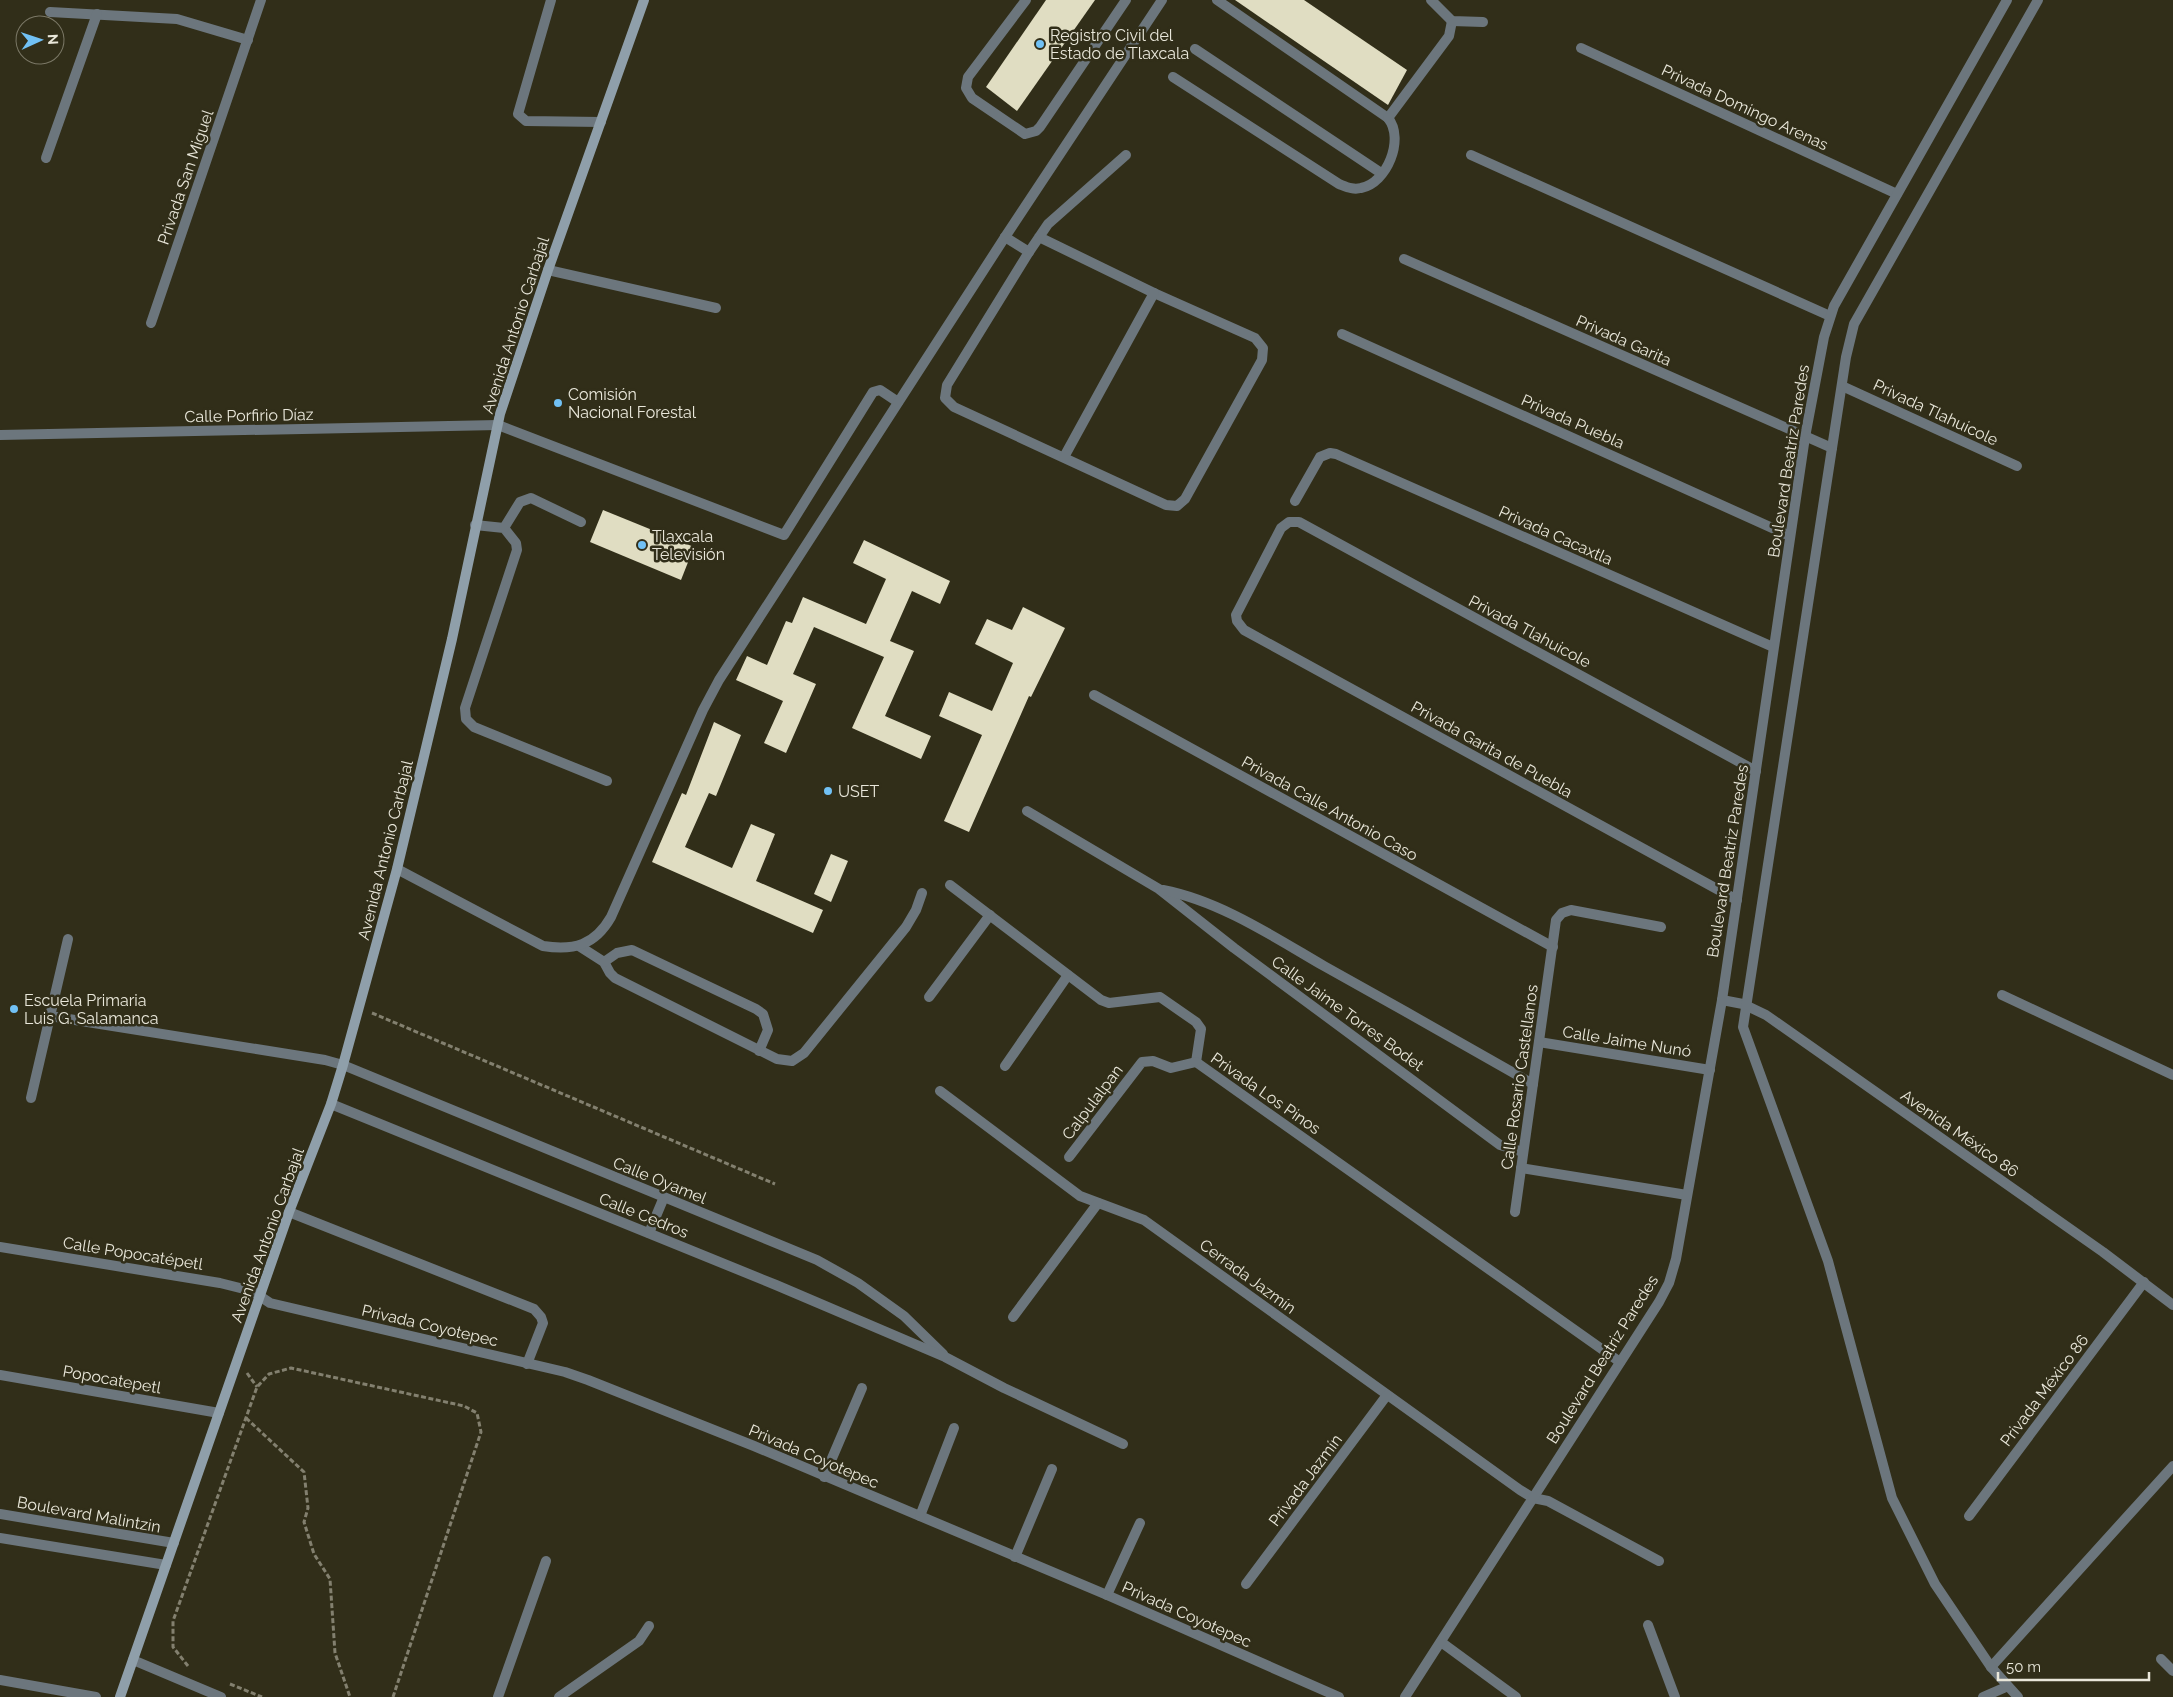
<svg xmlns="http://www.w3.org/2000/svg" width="2173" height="1697" font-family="Raleway,sans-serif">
<rect width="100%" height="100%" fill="#312e19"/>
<g fill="#e0ddc2">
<polygon points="1046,0 1095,0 1017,111 986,87"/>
<polygon points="1235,0 1304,0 1407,70 1388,105"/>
<polygon points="603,510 694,547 681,580 590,542"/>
<polygon points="864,540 950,581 940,604 912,591 890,641 914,651 885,716 931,736 921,759 852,728 884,657 814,627 793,674 816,684 786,753 764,743 783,701 736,680 747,656 767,665 786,621 792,623 803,597 866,624 886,579 853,563"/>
<polygon points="1023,607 1065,628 1031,697 1029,696 969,832 944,821 982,735 939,716 949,692 992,711 1013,663 975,644 987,619 1012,630"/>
<polygon points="714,722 741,735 716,796 709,793 685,847 732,868 751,824 775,834 756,881 823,910 813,933 652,862 682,793 686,795"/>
<polygon points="831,854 848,861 831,902 814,894"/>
</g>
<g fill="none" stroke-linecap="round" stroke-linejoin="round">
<g stroke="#83806f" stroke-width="3" stroke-dasharray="5 2.5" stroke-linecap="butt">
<polyline points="372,1013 775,1184"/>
<polyline points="247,1373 257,1387"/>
<polyline points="246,1418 304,1472 308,1508 304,1522 314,1554 330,1579 335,1653 350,1697"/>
<polyline points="188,1666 173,1647 173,1621 257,1387 269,1374 291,1368 464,1406 477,1413 481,1432 393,1697"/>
<polyline points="230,1684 262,1697"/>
</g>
<g stroke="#6c767d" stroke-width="10">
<polyline points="1026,0 968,77 966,88 972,98 1025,134 1036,131 1040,127 1126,0"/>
<polyline points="1217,0 1388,118 1449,36 1452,21"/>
<polyline points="1431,0 1452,21 1483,22"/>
<polyline points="1195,49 1381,173"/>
<path d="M1173 77 1339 184C1347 187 1353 190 1361 188 1387 183 1405 139 1388 118"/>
<polyline points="1005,237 1029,252"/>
<polyline points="1039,237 1154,293 1255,338 1263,348 1262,360 1185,499 1177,506 1166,505 954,407 945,398 947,385 1029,252 1048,224 1126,155"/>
<polyline points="498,425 784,535 873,392 880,390 898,402"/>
<polyline points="1064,457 1154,293"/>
<polyline points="475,525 504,528 516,543 517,550 465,708 466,719 474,727 607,781"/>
<polyline points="504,528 520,502 531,498 581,522"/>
<polyline points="579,946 604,962 610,973 615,978 777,1059 792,1061 804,1053 906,927 916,910 922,893"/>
<polyline points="604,962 617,953 632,950 756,1009 763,1014 768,1030 759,1051"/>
<polyline points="50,1016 325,1060 343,1065"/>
<polyline points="31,1098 68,939"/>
</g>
<g stroke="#6c767d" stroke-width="10">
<polyline points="551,0 518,114 526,121 601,122"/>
<polyline points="50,12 177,19 248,40"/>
<polyline points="1581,48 1897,194"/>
<polyline points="1471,155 1830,316"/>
<polyline points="46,158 97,14"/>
<polyline points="1404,259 1832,448"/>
<polyline points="548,270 716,308"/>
<polyline points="151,323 261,0"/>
<polyline points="1342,334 1790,536"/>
<polyline points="1842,386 2017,466"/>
<polyline points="0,435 498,425"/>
<polyline points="1295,501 1320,457 1330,453 1336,454 1773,647"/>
<polyline points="1094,695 1553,947"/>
<polyline points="1027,811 1159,889 1234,948 1500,1145 1523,1152"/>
<path d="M397 869 543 946C574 951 595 945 611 917L703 710 719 680 1005 237 1162 0"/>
<polyline points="950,885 1101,1000 1109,1003 1160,997 1196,1022 1201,1029 1196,1062"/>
<path d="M1163 890C1220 901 1274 937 1324 966 1394 1005 1463 1044 1533 1084"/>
<polyline points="1737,900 1244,630 1237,621 1236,615 1281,528 1289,522 1299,522 1756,771"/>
<polyline points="2002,995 2173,1075"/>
<polyline points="929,997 990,915"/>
<polyline points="1722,1000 1743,1004 1766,1015 2103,1252 2173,1305"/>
<polyline points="1539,1042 1710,1070"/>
<polyline points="1196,1062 1620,1362"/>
<polyline points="343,1065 817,1260 858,1283 904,1316 943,1354"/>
<polyline points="1005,1066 1068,975"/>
<polyline points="940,1091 1080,1196 1144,1220 1520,1490 1533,1498 1548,1501 1659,1561"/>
<polyline points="331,1104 776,1285 945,1357 1004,1388 1123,1444"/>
<polyline points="1069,1157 1142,1062 1153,1061 1171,1068 1196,1062"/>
<polyline points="1521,1168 1687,1195"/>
<polyline points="289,1212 534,1309 541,1317 543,1323 527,1364"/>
<polyline points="1515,1212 1556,920 1562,913 1571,910 1661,927"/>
<polyline points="649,1233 664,1197"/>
<polyline points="0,1247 220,1283 252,1291 270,1303 565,1372 588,1380 754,1446 1107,1595 1339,1697"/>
<polyline points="1013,1317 1098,1203"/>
<polyline points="0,1375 219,1413"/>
<polyline points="824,1477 862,1388"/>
<polyline points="0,1514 174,1543"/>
<polyline points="920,1516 954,1428"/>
<polyline points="1969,1516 2144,1282"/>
<polyline points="0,1538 166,1565"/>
<polyline points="1015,1557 1052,1469"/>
<polyline points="1246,1584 1387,1395"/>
<polyline points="1107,1595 1140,1523"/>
<polyline points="1648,1625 1675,1697"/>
<polyline points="1441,1642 1516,1697"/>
<polyline points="2161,1659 2173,1671"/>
<polyline points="133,1660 221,1697"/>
<polyline points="1991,1667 2173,1466"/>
<polyline points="0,1680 96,1697"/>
<polyline points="498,1697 546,1561"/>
<polyline points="559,1697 639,1641 649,1626"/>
<polyline points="1405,1697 1659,1302 1669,1283 1676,1259 1722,1000 1805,437 1824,337 1834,306 2007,0"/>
<polyline points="1983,1697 2006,1687"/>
<polyline points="2018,1697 1991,1667 1935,1584 1892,1498 1828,1261 1743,1027 1846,357 1854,324 2038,0"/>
</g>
<polyline stroke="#8f9faa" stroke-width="10" points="120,1697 289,1212 331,1104 343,1065 397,869 452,639 500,414 548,270 644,0"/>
</g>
<g fill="#71c1f5" stroke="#312e19" stroke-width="2">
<circle cx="1040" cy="44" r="5"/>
<circle cx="558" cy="403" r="5"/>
<circle cx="642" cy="545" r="5"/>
<circle cx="828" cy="791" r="5"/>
<circle cx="14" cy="1009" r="5"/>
</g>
<g text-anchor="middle" stroke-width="5" stroke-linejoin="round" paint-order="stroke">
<g font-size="16" fill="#e9e7da" stroke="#312e19" text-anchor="start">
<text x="1050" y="41">Registro Civil del<tspan x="1050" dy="18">Estado de Tlaxcala</tspan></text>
<text x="568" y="400">Comisión<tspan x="568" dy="18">Nacional Forestal</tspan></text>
<text x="652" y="542">Tlaxcala<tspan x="652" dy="18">Televisión</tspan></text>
<text x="838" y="797">USET</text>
<text x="24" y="1006">Escuela Primaria<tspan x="24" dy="18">Luis G. Salamanca</tspan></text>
</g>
<g font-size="16" fill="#e9e7da" stroke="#312e19">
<text transform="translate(1745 107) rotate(25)" y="6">Privada Domingo Arenas</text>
<text transform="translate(185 177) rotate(-71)" y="6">Privada San Miguel</text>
<text transform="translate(515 325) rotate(-72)" y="6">Avenida Antonio Carbajal</text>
<text transform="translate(1624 340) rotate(24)" y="6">Privada Garita</text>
<text transform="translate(1936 412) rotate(25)" y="6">Privada Tlahuicole</text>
<text transform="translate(249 415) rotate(-1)" y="6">Calle Porfirio Díaz</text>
<text transform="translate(1573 421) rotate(24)" y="6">Privada Puebla</text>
<text transform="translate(1788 461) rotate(-81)" y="6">Boulevard Beatriz Paredes</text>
<text transform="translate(1556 535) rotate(24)" y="6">Privada Cacaxtla</text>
<text transform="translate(1530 631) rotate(28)" y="6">Privada Tlahuicole</text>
<text transform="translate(1492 749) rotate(29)" y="6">Privada Garita de Puebla</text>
<text transform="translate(1330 808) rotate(29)" y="6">Privada Calle Antonio Caso</text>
<text transform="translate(385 850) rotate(-76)" y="6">Avenida Antonio Carbajal</text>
<text transform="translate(1727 861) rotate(-81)" y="6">Boulevard Beatriz Paredes</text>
<text transform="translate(1348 1013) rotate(36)" y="6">Calle Jaime Torres Bodet</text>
<text transform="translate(1627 1041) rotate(9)" y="6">Calle Jaime Nunó</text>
<text transform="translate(1519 1077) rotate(-82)" y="6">Calle Rosario Castellanos</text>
<text transform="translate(1266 1093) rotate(35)" y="6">Privada Los Pinos</text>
<text transform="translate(1092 1102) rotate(-53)" y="6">Calpulalpan</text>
<text transform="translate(1960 1133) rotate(35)" y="6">Avenida México 86</text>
<text transform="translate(660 1180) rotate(22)" y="6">Calle Oyamel</text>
<text transform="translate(644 1215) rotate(22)" y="6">Calle Cedros</text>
<text transform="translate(267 1235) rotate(-70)" y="6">Avenida Antonio Carbajal</text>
<text transform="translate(133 1253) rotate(9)" y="6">Calle Popocatépetl</text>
<text transform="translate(1248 1276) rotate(36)" y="6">Cerrada Jazmín</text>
<text transform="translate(430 1325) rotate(13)" y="6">Privada Coyotepec</text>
<text transform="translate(1602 1359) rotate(-58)" y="6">Boulevard Beatriz Paredes</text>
<text transform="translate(112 1379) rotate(10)" y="6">Popocatepetl</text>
<text transform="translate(2044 1390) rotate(-53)" y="6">Privada México 86</text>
<text transform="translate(814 1456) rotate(23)" y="6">Privada Coyotepec</text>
<text transform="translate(1305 1480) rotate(-53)" y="6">Privada Jazmín</text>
<text transform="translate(89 1514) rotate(10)" y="6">Boulevard Malintzin</text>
<text transform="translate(1187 1614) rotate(24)" y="6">Privada Coyotepec</text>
</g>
</g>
<g transform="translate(40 40) rotate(87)"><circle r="24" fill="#312e19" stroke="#7b7866"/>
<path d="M0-4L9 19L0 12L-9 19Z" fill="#71c1f5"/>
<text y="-8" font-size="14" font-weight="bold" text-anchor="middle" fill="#e9e7da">N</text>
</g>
<path d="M1998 1672v8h151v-8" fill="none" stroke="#e9e7da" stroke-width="2.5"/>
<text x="2006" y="1672" font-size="15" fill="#e9e7da" stroke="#312e19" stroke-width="4" paint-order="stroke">50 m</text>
</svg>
